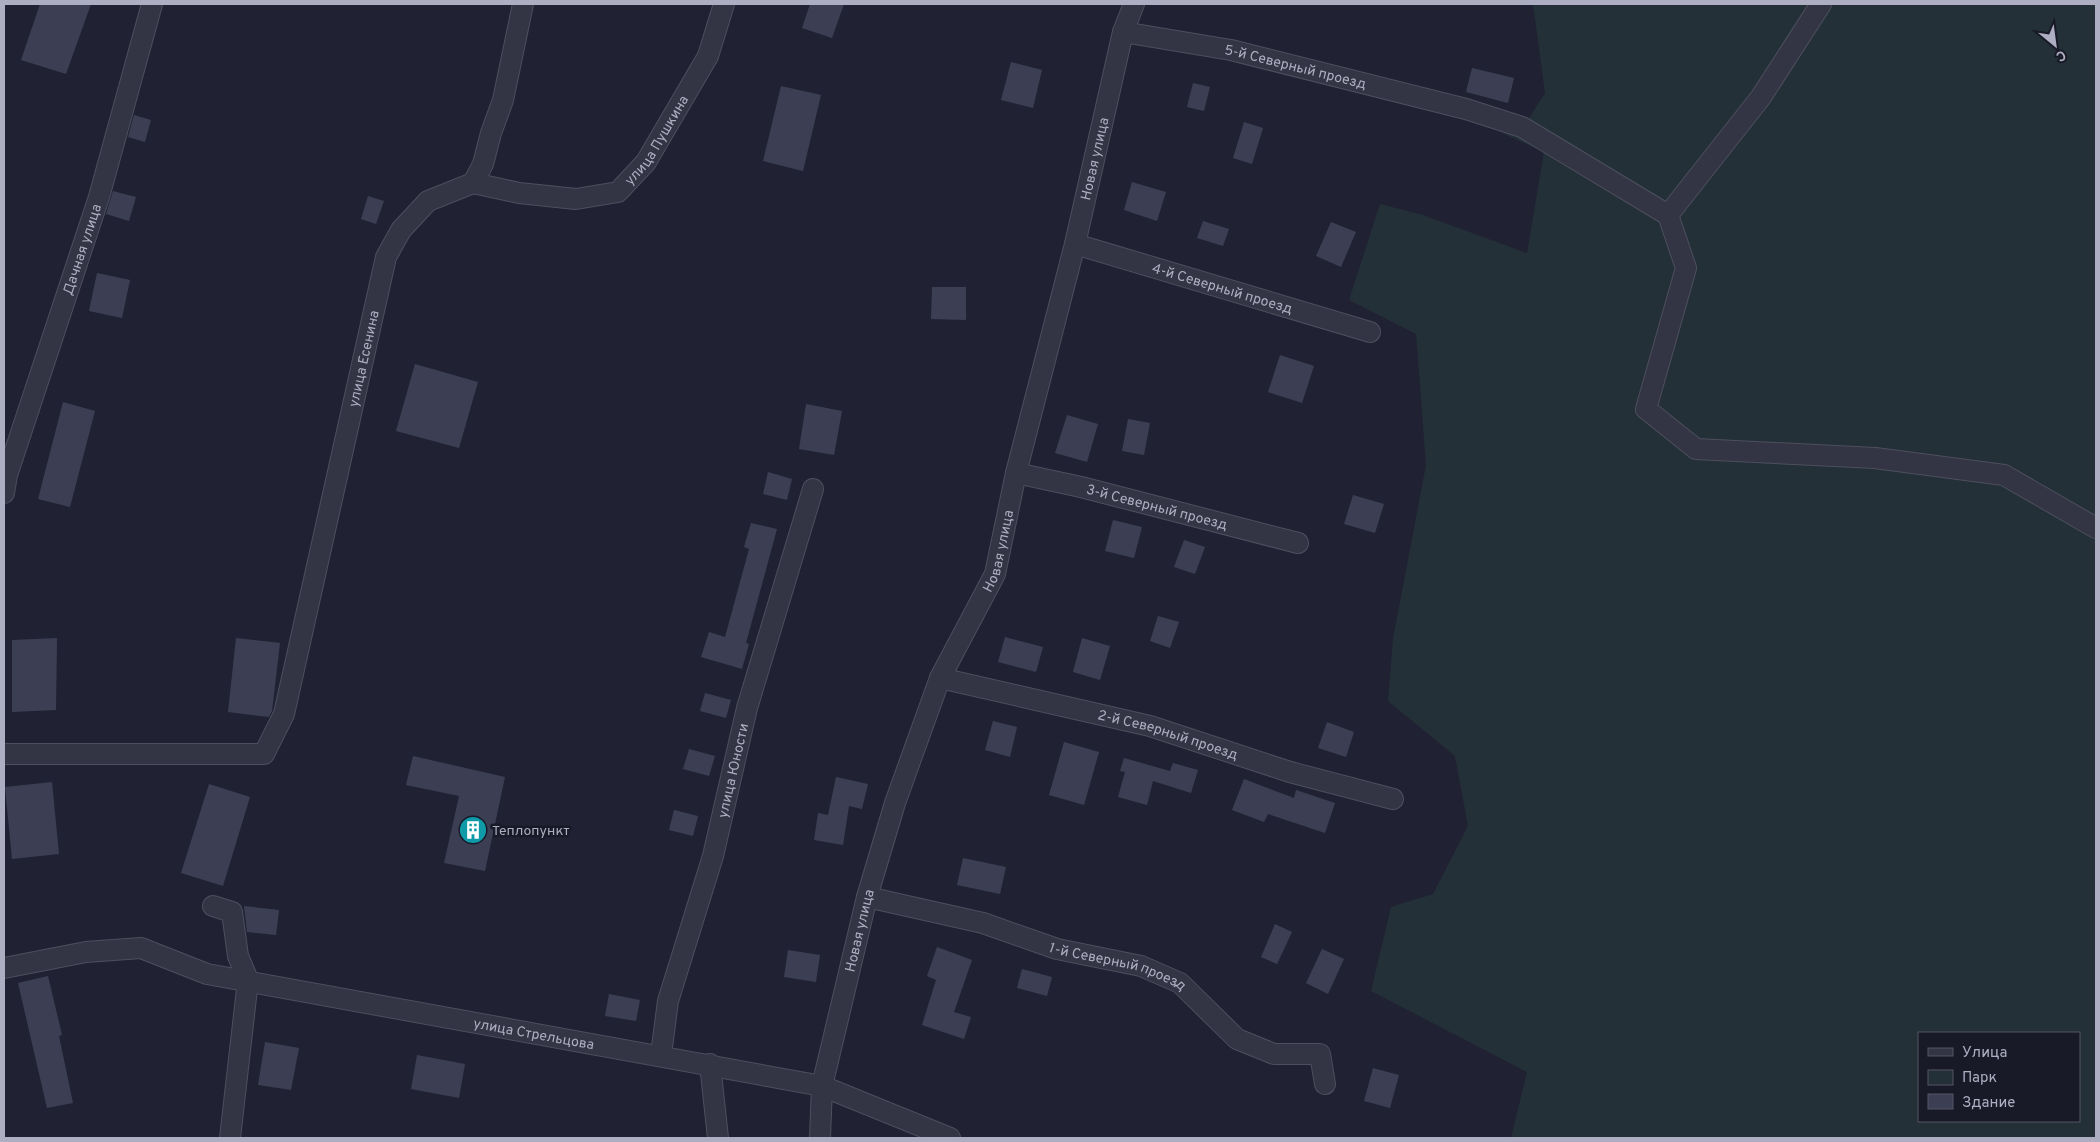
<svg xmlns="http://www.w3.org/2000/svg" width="2100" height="1142" font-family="Overpass,sans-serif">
<rect width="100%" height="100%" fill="#202233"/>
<path fill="#243037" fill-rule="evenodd" d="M1533 4H2096V1138H1511L1527 1072 1371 991 1391 907 1433 894 1468 826 1455 756 1388 701 1393 639 1426 465 1416 334 1349 300 1380 204 1423 215 1527 253 1544 152 1502 133 1519 134 1545 93ZM1919 1033H2079V1121H1919Z"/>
<g fill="#3c3f54">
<polygon points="40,4 91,4 66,74 21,60"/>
<polygon points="810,4 844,4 832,38 802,28"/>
<polygon points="1011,62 1042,70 1033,108 1001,100"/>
<polygon points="1472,68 1514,78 1508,103 1466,92"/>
<polygon points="1193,83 1210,87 1204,111 1187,107"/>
<polygon points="781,86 821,95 803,171 763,161"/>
<polygon points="134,115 151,120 145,142 128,137"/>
<polygon points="1244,122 1263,128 1252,164 1233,158"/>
<polygon points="1132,182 1166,192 1157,221 1124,210"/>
<polygon points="113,191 136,197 129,221 106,214"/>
<polygon points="368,196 384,201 376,224 361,219"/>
<polygon points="1203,221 1229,229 1223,246 1197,238"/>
<polygon points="1331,222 1356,232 1341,267 1316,256"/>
<polygon points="97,273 130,280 122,318 89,311"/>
<polygon points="932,287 966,287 966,320 931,319"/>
<polygon points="1280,355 1314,366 1302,403 1268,392"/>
<polygon points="415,364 478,382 459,448 396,431"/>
<polygon points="63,402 95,411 70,507 38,499"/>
<polygon points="806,404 842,411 834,455 799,449"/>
<polygon points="1067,415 1098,424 1087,462 1055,453"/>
<polygon points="1128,419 1150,423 1144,455 1122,451"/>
<polygon points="768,472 792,479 787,500 763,494"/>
<polygon points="1353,495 1384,504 1375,533 1344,524"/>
<polygon points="1113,520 1142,527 1134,558 1105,551"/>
<polygon points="751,523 777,529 746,643 749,644 742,669 701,657 709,632 725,637 749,549 744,547"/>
<polygon points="1184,540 1205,547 1195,574 1174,567"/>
<polygon points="1158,616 1179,622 1170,648 1150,641"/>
<polygon points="1005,637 1043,647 1036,672 998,662"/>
<polygon points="57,638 56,710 12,712 12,640"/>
<polygon points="236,638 280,643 272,711 269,717 228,712"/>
<polygon points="1082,638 1110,646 1100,680 1073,672"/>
<polygon points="705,693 731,700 726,718 700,711"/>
<polygon points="993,721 1017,727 1010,757 985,750"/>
<polygon points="1327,722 1354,732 1346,757 1318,748"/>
<polygon points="1064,742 1099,752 1084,805 1049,795"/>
<polygon points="689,749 715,756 709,776 683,769"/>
<polygon points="413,756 505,777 485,871 444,863 459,796 406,785"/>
<polygon points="1124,758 1170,771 1173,763 1198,770 1191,793 1153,781 1147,805 1118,797 1125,772 1120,771"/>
<polygon points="836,777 868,784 862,809 849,806 843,845 814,840 818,813 828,815"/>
<polygon points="1244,779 1294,798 1296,790 1335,803 1325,833 1268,814 1264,822 1232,810"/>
<polygon points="52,782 59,854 12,859 5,787"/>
<polygon points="209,784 250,797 223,886 181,873"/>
<polygon points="674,810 698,816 693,836 669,830"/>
<polygon points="963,858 1006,867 1000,894 957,885"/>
<polygon points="244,906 279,910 276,935 247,932"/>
<polygon points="1275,924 1292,932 1277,964 1261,957"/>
<polygon points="937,947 972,960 954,1012 971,1017 964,1039 922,1025 936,980 927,976"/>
<polygon points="1322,949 1344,959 1328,994 1306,983"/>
<polygon points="788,950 820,955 816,982 784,977"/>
<polygon points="1022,969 1052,977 1047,996 1017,988"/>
<polygon points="48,976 62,1035 59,1036 73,1103 47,1108 18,983"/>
<polygon points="609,994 640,1000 636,1021 605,1016"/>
<polygon points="265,1042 299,1048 291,1090 258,1085"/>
<polygon points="417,1055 465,1064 459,1098 411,1089"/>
<polygon points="1373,1068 1399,1075 1390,1108 1364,1101"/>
</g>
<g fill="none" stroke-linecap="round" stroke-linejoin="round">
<defs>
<g id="minor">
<path id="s1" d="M1123 32 1231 50 1466 109 1522 127 1668 215 1686 268 1646 409 1696 449 1875 458 2004 475 2096 528"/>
<path id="s2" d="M473 183 519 193 576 199 618 192 646 162 708 56 724 4"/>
<polyline points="1668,215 1761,97 1821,4"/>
<path id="s3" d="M1075 244 1370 332"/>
<path id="s4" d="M1016 473 1081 487 1298 543"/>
<path id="s5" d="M4 493 7 475 99 197 152 4"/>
<path id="s6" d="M940 678 1150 726 1290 772 1393 799"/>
<path id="s7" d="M4 754H264L284 714 386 257 401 230 428 201 473 183 483 164 491 133 503 100 523 4"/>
<path id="s8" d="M867 897 983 923 1057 949 1141 966 1180 983 1237 1039 1274 1054H1320L1325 1084"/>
<polyline points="213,906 232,912 238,956 248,980 230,1138"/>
<path id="s9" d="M4 968 86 952 141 948 207 974 822 1086 950 1138"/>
<path id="s10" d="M661 1055 668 1001 713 856 747 708 813 489"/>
<polyline points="710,1064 718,1138"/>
<path id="s11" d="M820 1138 822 1086 867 897 895 803 940 678 995 574 1016 473 1075 244 1123 32 1134 4"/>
</g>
</defs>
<use href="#minor" stroke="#4d4f5f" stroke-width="22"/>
<use href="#minor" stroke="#333544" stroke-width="20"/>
</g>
<defs>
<symbol id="building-disc" viewBox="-11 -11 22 22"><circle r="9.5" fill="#0f9aa8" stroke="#191a28"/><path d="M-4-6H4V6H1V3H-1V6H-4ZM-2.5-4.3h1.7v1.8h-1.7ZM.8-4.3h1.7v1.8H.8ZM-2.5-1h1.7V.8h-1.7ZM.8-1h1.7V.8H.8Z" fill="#fff"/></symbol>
</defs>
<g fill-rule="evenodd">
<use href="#building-disc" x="457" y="814" width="32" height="32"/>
</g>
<g text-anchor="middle" stroke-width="5" stroke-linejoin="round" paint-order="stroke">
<g font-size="14" fill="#adaec1" stroke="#191a28">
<text dy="5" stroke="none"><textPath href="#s1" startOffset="176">5-й Северный проезд</textPath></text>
<text dy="5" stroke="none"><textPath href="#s2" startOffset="212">улица Пушкина</textPath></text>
<text dy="5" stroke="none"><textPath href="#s11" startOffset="1022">Новая улица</textPath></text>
<text dy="5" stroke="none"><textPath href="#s5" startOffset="256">Дачная улица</textPath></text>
<text dy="5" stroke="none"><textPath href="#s3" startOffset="154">4-й Северный проезд</textPath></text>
<text dy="5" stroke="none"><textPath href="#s7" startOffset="669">улица Есенина</textPath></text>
<text dy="5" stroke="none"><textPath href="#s4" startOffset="145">3-й Северный проезд</textPath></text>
<text dy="5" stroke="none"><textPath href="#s11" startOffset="618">Новая улица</textPath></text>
<text dy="5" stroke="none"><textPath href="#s6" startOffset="235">2-й Северный проезд</textPath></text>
<text dy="5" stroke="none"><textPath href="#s10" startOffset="294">улица Юности</textPath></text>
<text dy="5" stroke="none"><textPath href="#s11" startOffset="212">Новая улица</textPath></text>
<text dy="5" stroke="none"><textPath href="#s8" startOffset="261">1-й Северный проезд</textPath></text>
<text dy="5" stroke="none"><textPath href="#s9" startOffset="542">улица Стрельцова</textPath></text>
</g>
<g font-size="14" fill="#adaec1" stroke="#191a28" text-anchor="start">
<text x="492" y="835">Теплопункт</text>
</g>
</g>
<rect width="2100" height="1142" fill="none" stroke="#adaec1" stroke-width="10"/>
<rect x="1918" y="1032" width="162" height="90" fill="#191a28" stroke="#545565"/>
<rect x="1928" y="1048" width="25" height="8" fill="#333544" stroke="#545565"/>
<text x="1962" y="1057" font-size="15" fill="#adaec1">Улица</text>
<rect x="1928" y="1070" width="25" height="15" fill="#243037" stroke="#545565"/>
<text x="1962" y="1082" font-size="15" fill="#adaec1">Парк</text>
<rect x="1928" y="1094" width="25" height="15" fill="#3c3f54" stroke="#545565"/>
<text x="1962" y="1107" font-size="15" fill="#adaec1">Здание</text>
<g transform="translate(2055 45) rotate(151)" stroke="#191a28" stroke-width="4" paint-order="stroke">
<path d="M0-4L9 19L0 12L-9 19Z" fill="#adaec1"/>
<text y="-8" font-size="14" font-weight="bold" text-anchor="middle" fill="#adaec1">С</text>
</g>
</svg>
